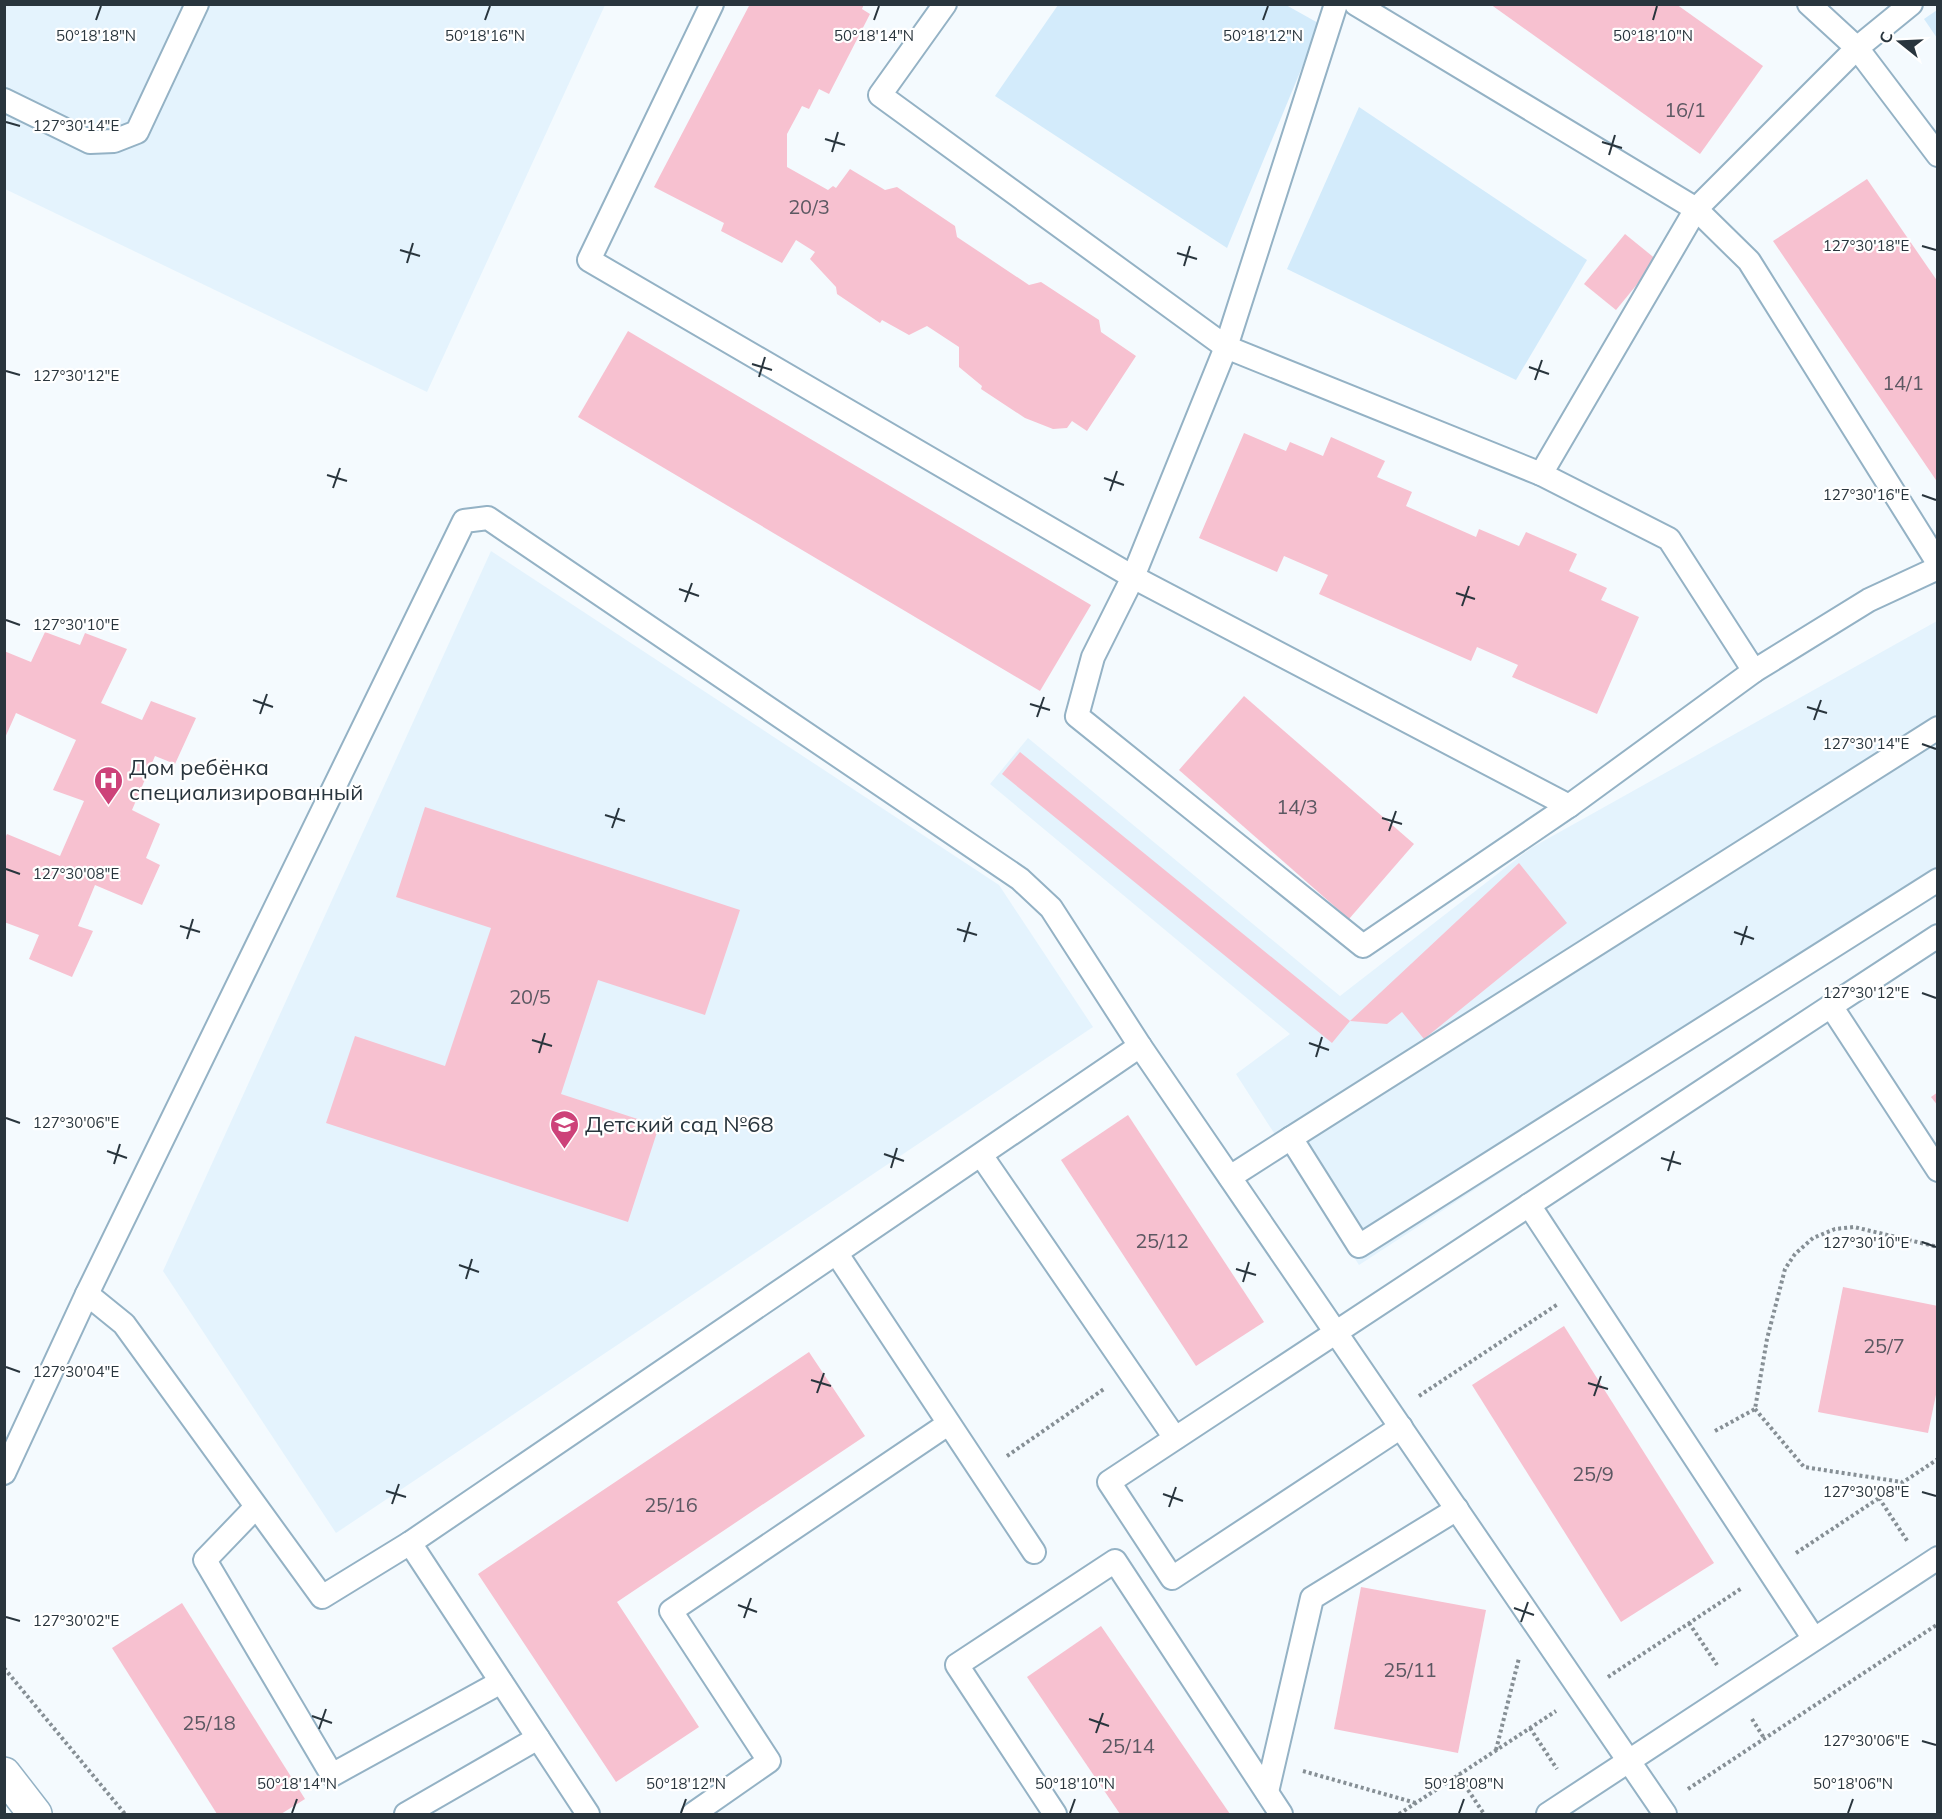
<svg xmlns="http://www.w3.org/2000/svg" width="1942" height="1819" font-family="Mulish,sans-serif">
<rect width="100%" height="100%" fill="#f4fafe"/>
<g fill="#e4f3fd">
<polygon points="4,5 605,5 427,392 5,189"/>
<polygon points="491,551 999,885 1093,1027 336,1533 163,1271"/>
<polygon points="1937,621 1937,889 1359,1265 1236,1074 1290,1034 990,784 1028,738 1340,996 1531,848"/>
</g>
<g fill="#d3ebfb">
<polygon points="1058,5 1286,5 1320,24 1227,248 995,96"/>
<polygon points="1937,10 1937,38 1924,19"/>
<polygon points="1359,107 1587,260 1516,380 1287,269"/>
</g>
<g fill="#f7c1d0">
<polygon points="750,4 864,4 862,9 870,14 829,94 819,89 809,109 802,106 787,134 787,167 828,190 833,186 836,188 850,169 885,190 897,187 955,226 957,237 1029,285 1041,282 1099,320 1101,332 1136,356 1087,431 1072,421 1067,428 1053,429 1025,418 981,389 982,386 959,367 959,347 927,326 909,335 882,320 880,323 837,294 836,287 810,259 815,252 796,240 782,263 721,231 724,223 654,187"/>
<polygon points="1490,4 1676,4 1763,66 1700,154"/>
<polygon points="1867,179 1938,282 1938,483 1773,241"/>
<polygon points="1625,234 1657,260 1616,310 1584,284"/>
<polygon points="628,331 1091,605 1040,691 578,417"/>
<polygon points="1244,433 1286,451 1290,442 1323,456 1331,437 1385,461 1377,477 1412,492 1406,506 1476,537 1479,529 1519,546 1526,532 1577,554 1569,571 1607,588 1601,600 1639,617 1597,714 1512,677 1518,665 1477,647 1471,661 1319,594 1328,575 1284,556 1277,572 1199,538"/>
<polygon points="45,632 80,645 85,633 127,649 101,703 142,720 151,701 196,718 175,764 155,756 132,810 160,824 146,858 160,865 142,905 95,885 78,926 93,931 72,977 29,959 39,935 4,922 4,840 7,834 60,856 84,801 53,790 76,740 16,713 4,740 4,651 31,662"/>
<polygon points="1244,696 1414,844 1349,919 1179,770"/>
<polygon points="1020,752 1350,1021 1519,863 1567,923 1424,1039 1402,1012 1387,1024 1350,1021 1332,1043 1002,774"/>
<polygon points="425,807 740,910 705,1015 598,980 561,1094 659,1126 628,1222 326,1123 355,1036 445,1066 491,928 396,897"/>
<polygon points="1938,1092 1938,1106 1931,1097"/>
<polygon points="1128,1115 1264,1322 1196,1366 1061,1160"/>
<polygon points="1843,1287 1938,1306 1938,1385 1928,1433 1818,1412"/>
<polygon points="1564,1326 1714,1563 1621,1622 1472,1385"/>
<polygon points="809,1352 865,1436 617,1602 699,1727 616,1782 478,1574"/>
<polygon points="1361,1587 1486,1610 1458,1753 1334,1729"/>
<polygon points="182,1603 305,1799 281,1814 217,1814 112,1648"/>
<polygon points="1101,1626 1230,1814 1120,1814 1027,1677"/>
</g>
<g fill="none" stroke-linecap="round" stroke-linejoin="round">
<defs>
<g id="lane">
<polyline points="712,4 589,260 1133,577 1093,657 1077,716 1363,946 1569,806"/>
<polyline points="945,4 880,95 1226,347 1336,4"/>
<polyline points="1356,4 1696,209 1541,474 1669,539 1754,671 1869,600 1938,568"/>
<polyline points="1809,4 1857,48 1696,209 1749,261 1938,563"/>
<polyline points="1911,4 1857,48 1938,155"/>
<polyline points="4,100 90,142 114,141 137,132 197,4"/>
<polyline points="1541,474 1226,347 1133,577 1569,806 1754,671"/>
<polyline points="1938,936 1831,1006 1938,1170"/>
<polyline points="1291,1138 1938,728"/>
<polyline points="981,1155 1175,1438"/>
<polyline points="1230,1177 1291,1138 1359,1246 1938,880"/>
<polyline points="1529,1205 1814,1639"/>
<polyline points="837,1254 1034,1552"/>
<polyline points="87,1294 124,1324 322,1597 410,1543 1140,1046"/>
<polyline points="1401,1427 1172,1578 1109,1482 1831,1006"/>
<polyline points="4,1473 87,1294 464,521 488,518 1020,879 1051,908 1140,1046 1665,1814"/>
<polyline points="256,1507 205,1560 332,1775 501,1682"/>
<polyline points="410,1543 588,1814"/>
<polyline points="1267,1792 1312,1598 1457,1509"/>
<polyline points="406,1814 538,1738"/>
<polyline points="693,1814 769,1761 671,1611 948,1424"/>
<polyline points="1055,1814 957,1665 1115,1561 1281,1814"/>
<polyline points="1548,1814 1938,1558"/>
</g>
<polyline id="street" points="4,1774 35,1814"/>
</defs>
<use href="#lane" stroke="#94b2c5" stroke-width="26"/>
<use href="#street" stroke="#94b2c5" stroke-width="36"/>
<g stroke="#868f95" stroke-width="4" stroke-dasharray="3 3" stroke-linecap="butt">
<polyline points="1419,1396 1558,1304"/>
<polyline points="1755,1409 1804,1467 1902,1482"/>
<polyline points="1715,1431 1755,1409 1767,1339 1785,1269 1795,1254 1813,1238 1835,1229 1854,1227 1938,1247"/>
<polyline points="1007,1456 1104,1389"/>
<polyline points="1879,1498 1908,1542"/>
<polyline points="1796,1553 1938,1459"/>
<polyline points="1689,1623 1717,1665"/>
<polyline points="4,1668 125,1814"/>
<polyline points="1608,1677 1742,1588"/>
<polyline points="1752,1719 1764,1738"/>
<polyline points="1530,1728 1557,1769"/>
<polyline points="1496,1750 1519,1658"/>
<polyline points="1303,1771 1416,1803"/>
<polyline points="1458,1775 1484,1814"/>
<polyline points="1688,1789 1938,1624"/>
<polyline points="1399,1814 1556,1711"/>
</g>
<use href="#lane" stroke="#fff" stroke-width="22"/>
<use href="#street" stroke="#fff" stroke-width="33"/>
</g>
<path fill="none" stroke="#29353d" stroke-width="2" d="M96 20 101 6M485 20 490 6M874 20 879 6M1263 20 1268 6M1653 20 1657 6M6 122 20 126M825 139 845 145M1602 142 1622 148M832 152 838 132M1609 155 1615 135M1922 246 1936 250M400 250 420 256M1177 253 1197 259M407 263 413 243M1184 266 1190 246M752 364 772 370M1529 367 1549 374M6 371 20 375M759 377 765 357M1535 380 1542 360M327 475 347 481M1104 478 1124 485M333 488 340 468M1110 491 1117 471M1922 495 1936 500M679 589 699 596M1456 593 1475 599M685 602 692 583M1462 606 1469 586M6 620 20 625M253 700 273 707M1030 704 1050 710M1807 707 1827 713M260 714 267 694M1037 717 1044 697M1814 720 1821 700M1922 744 1936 749M605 815 625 821M1382 818 1402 824M612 828 619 808M1389 831 1396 811M6 869 20 874M180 926 200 932M957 929 977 935M1734 932 1754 939M187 939 193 919M964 942 970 922M1741 945 1747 926M1922 993 1936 998M532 1040 552 1046M1309 1043 1329 1050M539 1053 545 1033M1316 1057 1322 1037M6 1118 20 1123M107 1151 127 1158M884 1154 904 1161M1661 1158 1681 1164M114 1164 120 1144M891 1168 897 1148M1668 1171 1674 1151M1922 1242 1936 1247M459 1265 479 1272M1236 1269 1256 1275M466 1279 472 1259M1243 1282 1249 1262M6 1367 20 1372M811 1380 831 1386M1588 1383 1608 1389M817 1393 824 1373M1594 1396 1601 1376M386 1491 406 1497M1922 1492 1936 1496M1163 1494 1183 1501M392 1504 399 1484M1169 1507 1176 1487M738 1605 757 1612M1514 1608 1534 1615M6 1617 20 1621M744 1618 751 1598M1521 1622 1528 1602M312 1716 332 1723M1089 1719 1109 1726M319 1729 326 1709M1096 1733 1103 1713M1922 1741 1936 1745M292 1813 297 1799M681 1813 686 1799M1070 1813 1075 1799M1459 1813 1464 1799M1848 1813 1853 1799"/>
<defs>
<symbol id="hospital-pin" viewBox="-11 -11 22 30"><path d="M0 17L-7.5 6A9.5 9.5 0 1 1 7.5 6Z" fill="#cd4279" stroke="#fff"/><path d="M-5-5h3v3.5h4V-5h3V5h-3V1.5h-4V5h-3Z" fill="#fff"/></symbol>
<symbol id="school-pin" viewBox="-11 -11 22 30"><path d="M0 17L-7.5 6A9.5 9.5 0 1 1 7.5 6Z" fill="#cd4279" stroke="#fff"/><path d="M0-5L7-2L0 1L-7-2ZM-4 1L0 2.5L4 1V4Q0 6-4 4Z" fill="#fff"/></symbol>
</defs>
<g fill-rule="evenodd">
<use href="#hospital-pin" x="92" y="764" width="33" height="45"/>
<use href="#school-pin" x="548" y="1108" width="33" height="45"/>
</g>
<g text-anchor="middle" stroke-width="4.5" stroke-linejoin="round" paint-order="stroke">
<g font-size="20" fill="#5c5862">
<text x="1685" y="117">16/1</text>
<text x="809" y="214">20/3</text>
<text x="1903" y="390">14/1</text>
<text x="1297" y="814">14/3</text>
<text x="530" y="1004">20/5</text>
<text x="1162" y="1248">25/12</text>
<text x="1884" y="1353">25/7</text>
<text x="1593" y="1481">25/9</text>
<text x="671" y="1512">25/16</text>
<text x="1410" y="1677">25/11</text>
<text x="209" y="1730">25/18</text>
<text x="1128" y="1753">25/14</text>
</g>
<g font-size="22" fill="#29353d" stroke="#fff" text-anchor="start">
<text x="129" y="775">Дом ребёнка<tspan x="129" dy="25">специализированный</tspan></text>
<text x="585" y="1132">Детский сад №68</text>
</g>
</g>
<g font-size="15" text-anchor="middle" fill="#29353d" stroke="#fff" stroke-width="4.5" stroke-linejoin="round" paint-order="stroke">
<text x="96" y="41">50°18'18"N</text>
<text x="485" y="41">50°18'16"N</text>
<text x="874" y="41">50°18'14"N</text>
<text x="1263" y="41">50°18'12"N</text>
<text x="1653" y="41">50°18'10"N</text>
<text x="76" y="131">127°30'14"E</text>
<text x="1866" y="251">127°30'18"E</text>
<text x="76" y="381">127°30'12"E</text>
<text x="1866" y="500">127°30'16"E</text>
<text x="76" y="630">127°30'10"E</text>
<text x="1866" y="749">127°30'14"E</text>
<text x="76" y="879">127°30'08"E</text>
<text x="1866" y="998">127°30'12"E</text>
<text x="76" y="1128">127°30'06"E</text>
<text x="1866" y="1248">127°30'10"E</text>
<text x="76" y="1377">127°30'04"E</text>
<text x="1866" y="1497">127°30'08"E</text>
<text x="76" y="1626">127°30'02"E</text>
<text x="1866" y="1746">127°30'06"E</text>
<text x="297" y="1789">50°18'14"N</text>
<text x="686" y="1789">50°18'12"N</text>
<text x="1075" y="1789">50°18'10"N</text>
<text x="1464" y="1789">50°18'08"N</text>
<text x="1853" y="1789">50°18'06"N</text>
</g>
<rect width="1942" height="1819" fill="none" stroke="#29353d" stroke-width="12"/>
<g transform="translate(1900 42) rotate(288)" stroke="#ffffff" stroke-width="4.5" paint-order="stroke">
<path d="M0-4.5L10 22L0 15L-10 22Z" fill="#29353d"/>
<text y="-9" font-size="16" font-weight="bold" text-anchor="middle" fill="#29353d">С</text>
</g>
</svg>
